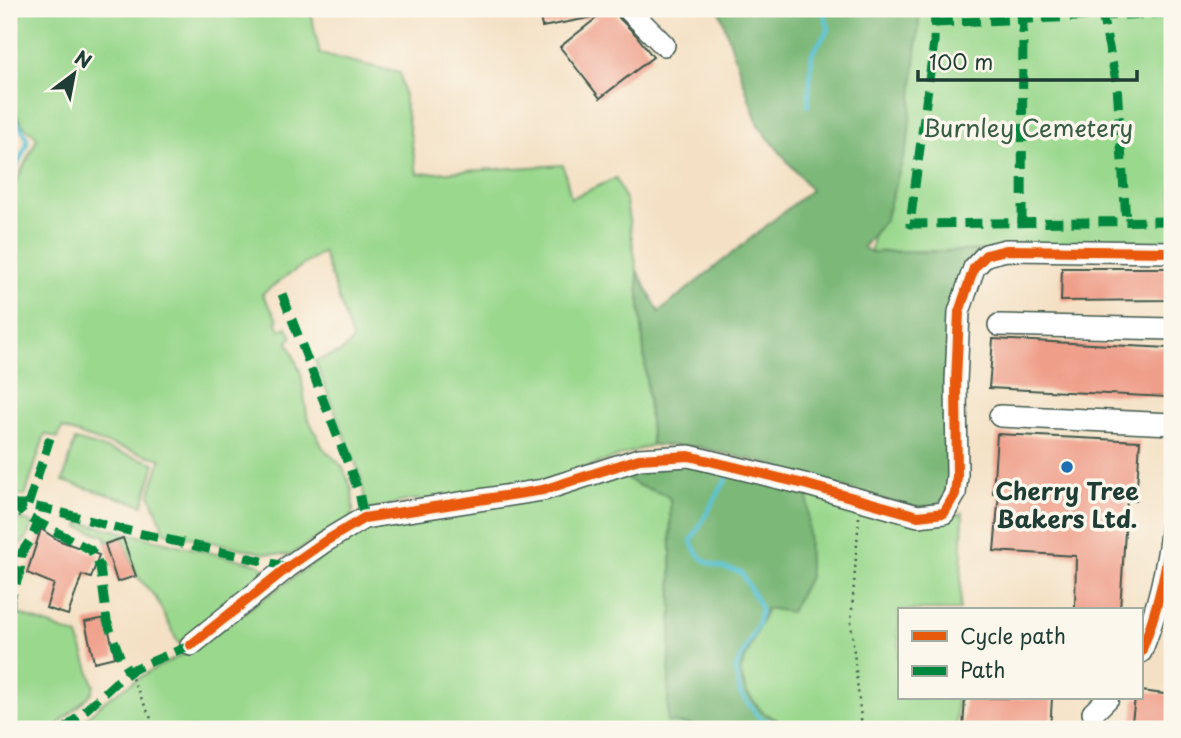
<svg xmlns="http://www.w3.org/2000/svg" width="1181" height="738" font-family="'Playpen Sans',sans-serif">
<rect width="100%" height="100%" fill="#fbf7ec"/>
<filter id="ink" filterUnits="userSpaceOnUse"><feTurbulence type="fractalNoise" baseFrequency=".0143" numOctaves="2"/><feDisplacementMap in="SourceGraphic" scale="14" xChannelSelector="R" yChannelSelector="G"/><feConvolveMatrix kernelMatrix="1 2 1 2 8 2 1 2 1" color-interpolation-filters="sRGB"/></filter>
<filter id="wash" filterUnits="userSpaceOnUse"><feTurbulence type="fractalNoise" baseFrequency=".00686" numOctaves="4" result="noise"/><feDisplacementMap in="SourceGraphic" scale="28" xChannelSelector="R" yChannelSelector="G"/><feGaussianBlur stdDeviation="1.57" result="paint"/><feColorMatrix in="noise" values="0 0 0 0 0 0 0 0 0 0 0 0 0 0 0 0 0 1.4 0 .05"/><feComposite in="paint" operator="in"/></filter>
<g filter="url(#wash)">
<rect width="100%" height="100%" fill="#f4e1c5"/>
<g fill="#9ad88d" stroke="#5c8a60" stroke-width="2">
<polygon points="9,9 310,9 320,54 400,73 417,174 563,165 571,198 616,178 626,202 637,270 652,445 549,480 448,499 409,500 371,510 366,507 361,477 315,361 341,352 353,341 323,252 285,277 262,294 278,320 276,321 280,330 287,327 292,337 288,342 301,374 307,416 323,448 342,466 352,489 353,511 350,518 290,555 263,553 165,532 150,494 161,459 98,441 62,428 58,438 45,434 25,496 15,495 9,490 9,197 37,139 34,134 23,126 9,101"/>
<polygon points="895,9 1172,9 1172,252 1006,250 871,252"/>
<polygon points="75,440 155,463 143,505 63,481"/>
<polygon points="616,472 640,486 666,495 670,499 672,609 712,727 715,729 74,729 106,700 150,671 190,651 339,545 379,523"/>
<polygon points="808,491 936,522 963,513 960,610 899,610 899,698 957,698 956,729 793,729 762,712 746,692 740,671 767,608"/>
<polygon points="9,516 32,523 26,539 19,546 17,572 9,594"/>
<polygon points="80,522 258,564 268,571 192,636 178,643 156,598 137,576 123,537 106,542 106,536 79,527"/>
<polygon points="22,615 78,636 94,686 91,694 53,729 9,729 9,617 11,619"/>
</g>
<g fill="#7bb878" stroke="#4d7a56" stroke-width="2">
<polygon points="719,9 920,9 908,142 885,220 863,247 871,252 980,251 971,259 951,486 941,502 932,507 912,507 807,478 769,464 698,447 652,445 637,270 659,312 811,190 758,125"/>
<polygon points="643,463 692,464 808,491 809,577 791,612 766,608 740,671 746,692 762,712 793,729 715,729 712,727 667,722 672,609 670,499 666,495 640,486 620,475"/>
</g>
<g fill="none" stroke-linecap="round" stroke-linejoin="round">
<g stroke="#5ac3d6" stroke-width="4.5">
<polyline points="808,106 812,53 829,29 822,9"/>
<polyline points="9,108 27,138 27,144 9,183"/>
<path d="M727 478 691 541C700 566 717 566 741 572L761 608 758 624 735 670 740 693 760 718 783 729"/>
</g>
</g>
<g id="blocks">
<g fill="#ef9e89">
<polygon points="538,9 615,9 619,18 636,35 653,57 600,98 560,47 599,16 542,27"/>
<polygon points="1062,268 1170,268 1169,300 1061,301"/>
<polygon points="993,339 1168,348 1166,397 989,388"/>
<polygon points="997,434 1140,441 1136,501 1127,500 1120,610 1075,610 1076,556 994,551 999,493 993,493"/>
<polygon points="41,529 58,540 99,555 91,578 82,575 68,615 46,608 54,584 27,573"/>
<polygon points="123,538 136,576 117,582 105,544"/>
<polygon points="106,618 115,657 94,662 85,622"/>
<polygon points="1141,691 1172,695 1172,729 1131,729 1135,698 1141,698"/>
<polygon points="965,698 1052,698 1050,729 963,729"/>
</g>
</g>
</g>
<g filter="url(#ink)">
<use href="#blocks" fill-opacity="0" stroke="#3f564a" stroke-width="2"/>
<g fill="none" stroke-linecap="round" stroke-linejoin="round">
<defs>
<g id="minor">
<polyline points="628,9 664,45"/>
<polyline points="999,325 1172,329"/>
<polyline points="1000,416 1172,424"/>
<polyline points="191,645 288,567 324,542 364,518 543,490 639,459 689,456 804,484 918,516 944,513 955,494 957,476 956,382 959,312 974,268 986,255 1006,250 1172,252"/>
<path d="M1141 652C1157 611 1168 567 1172 522"/>
<polyline points="1093,713 1108,698"/>
</g>
</defs>
<use href="#minor" stroke="#3f564a" stroke-width="24"/>
<g stroke="#3f564a" stroke-width="2.5" stroke-dasharray="2 5" stroke-linecap="butt">
<polyline points="859,517 851,623 862,729"/>
<polyline points="129,672 156,729"/>
</g>
<use href="#minor" stroke="#fff" stroke-width="21"/>
<g stroke="#00873e" stroke-width="9" stroke-dasharray="18 9" stroke-linecap="butt">
<polyline points="935,9 934,42 910,224 1172,221"/>
<polyline points="1101,10 1117,85 1126,222"/>
<polyline points="935,23 1172,13"/>
<polyline points="1022,223 1023,19"/>
<polyline points="282,294 359,492 364,518"/>
<polyline points="11,501 24,515 91,550 100,567 107,621 121,659 129,672"/>
<polyline points="28,505 50,438"/>
<polyline points="9,508 15,505 27,505 56,511 121,529 288,567"/>
<polyline points="11,610 11,599 20,572 22,552 32,537 38,523"/>
<polyline points="65,729 115,683 134,669 191,645"/>
</g>
<defs>
<g id="cycleway">
<polyline points="191,645 288,567 324,542 364,518 543,490 639,459 689,456 804,484 918,516 944,513 955,494 957,476 956,382 959,312 974,268 986,255 1006,250 1172,252"/>
<path d="M1141 652C1157 611 1168 567 1172 522"/>
</g>
</defs>
<use href="#cycleway" stroke="#fbf7ec" stroke-width="15"/>
<use href="#cycleway" stroke="#e8590c" stroke-width="10"/>
</g>
</g>
<circle fill="#1f6fb2" stroke="#fbf7ec" stroke-width="2.5" cx="1067" cy="467" r="7"/>
<g text-anchor="middle" stroke-width="7" stroke-linejoin="round" paint-order="stroke">
<g font-size="24" fill="#385c46" stroke="#fbf7ec">
<text x="1028" y="137">Burnley Cemetery</text>
</g>
<g font-size="24" font-weight="bold" fill="#1f3d34" stroke="#fbf7ec">
<text x="1067" y="500">Cherry Tree<tspan x="1067" dy="28">Bakers Ltd.</tspan></text>
</g>
</g>
<rect width="1181" height="738" fill="none" stroke="#fbf7ec" stroke-width="35"/>
<rect x="898" y="608" width="245" height="91" fill="#fbf7ec" stroke="#a3ada2" stroke-width="2"/>
<rect x="912" y="631" width="35" height="10" fill="#e8590c" stroke="#a3ada2" stroke-width="2"/>
<text x="960" y="644" font-size="21" fill="#1f3d34">Cycle path</text>
<rect x="912" y="666" width="35" height="10" fill="#00873e" stroke="#a3ada2" stroke-width="2"/>
<text x="960" y="678" font-size="21" fill="#1f3d34">Path</text>
<g transform="translate(74 74) rotate(32)" stroke="#fbf7ec" stroke-width="5" paint-order="stroke">
<path d="M0-5L12 26L0 18L-12 26Z" fill="#1f3d34"/>
<text y="-10" font-size="19" font-weight="bold" text-anchor="middle" fill="#1f3d34">N</text>
</g>
<path d="M918 70v10h219v-10" fill="none" stroke="#1f3d34" stroke-width="3.5"/>
<text x="929" y="70" font-size="21" fill="#1f3d34" stroke="#fbf7ec" stroke-width="5" paint-order="stroke">100 m</text>
</svg>
